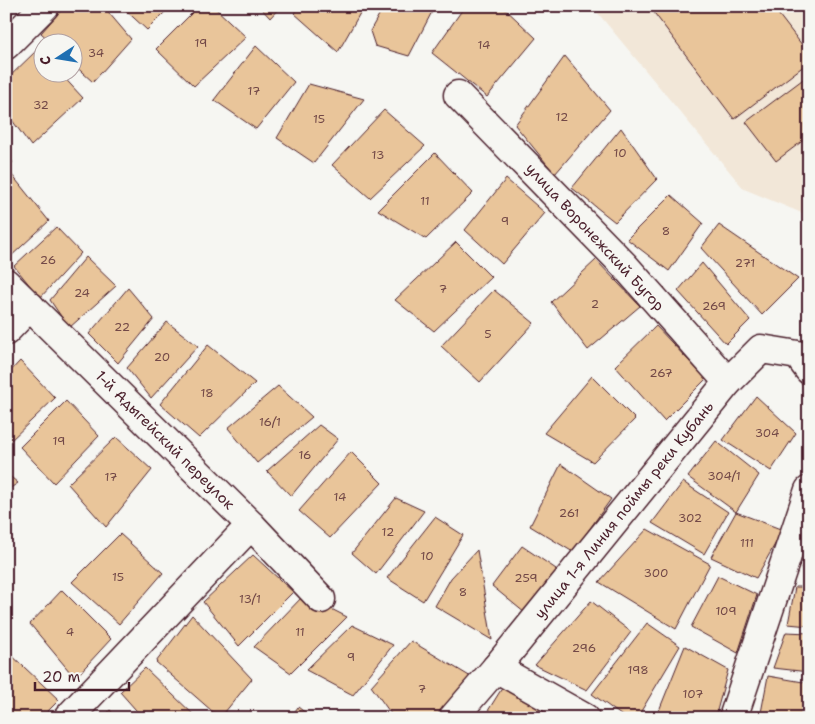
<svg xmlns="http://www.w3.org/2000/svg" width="815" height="724" font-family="'Shantell Sans',sans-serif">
<rect width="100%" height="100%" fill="#f6f6f2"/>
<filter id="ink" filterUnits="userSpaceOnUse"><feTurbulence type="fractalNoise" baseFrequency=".02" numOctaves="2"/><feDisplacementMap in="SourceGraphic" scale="10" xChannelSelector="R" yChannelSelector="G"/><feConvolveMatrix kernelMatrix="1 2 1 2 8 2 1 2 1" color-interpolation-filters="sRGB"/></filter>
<g filter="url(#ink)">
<polygon fill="#f2e7d8" points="592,6 809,6 809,216 744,189"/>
<g fill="#e9c59a" stroke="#4a1f2b">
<polygon points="65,6 103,6 131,39 93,82 72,63 72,42 51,42 41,33"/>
<polygon points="121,6 171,6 147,30"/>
<polygon points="199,6 213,6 246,37 194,86 156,49"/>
<polygon points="259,6 281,6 270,18"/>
<polygon points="299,6 364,6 338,52 294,13"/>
<polygon points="384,6 435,6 409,56 375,46 370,31"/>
<polygon points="465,6 502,6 536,38 487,97 432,53"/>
<polygon points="649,6 772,6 809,54 809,62 734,119"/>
<polygon points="256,46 294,82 256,129 214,100"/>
<polygon points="37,50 42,56 42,72 59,72 83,98 31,146 6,112 6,80"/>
<polygon points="565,56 610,110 555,174 515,125"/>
<polygon points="806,77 809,81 809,136 776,161 746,122"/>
<polygon points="309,84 364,99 314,163 277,138"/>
<polygon points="384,110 425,146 370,198 332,165"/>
<polygon points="621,128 657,179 615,222 572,188"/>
<polygon points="435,153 473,193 426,239 378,210"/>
<polygon points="6,155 13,162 6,170"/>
<polygon points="12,175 49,221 8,259 6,256 6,184"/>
<polygon points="506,179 545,213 502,264 465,230"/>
<polygon points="671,195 703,223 669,271 627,239"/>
<polygon points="719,225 798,279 762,315 701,248"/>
<polygon points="56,227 81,253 40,298 14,266"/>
<polygon points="456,242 491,277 434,331 395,300"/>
<polygon points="86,257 116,286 69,328 50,300"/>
<polygon points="596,260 640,306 588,350 551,302"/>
<polygon points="702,263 750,320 726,344 678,291"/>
<polygon points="128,288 154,319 118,363 89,334"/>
<polygon points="494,290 534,323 480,382 441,346"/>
<polygon points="167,322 198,346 151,398 127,368"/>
<polygon points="656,326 706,379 664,421 615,366"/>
<polygon points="208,345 255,383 199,438 160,404"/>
<polygon points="20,361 55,398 9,442 6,439 6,376"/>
<polygon points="592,376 635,419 593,462 544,433"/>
<polygon points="278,386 312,417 257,463 228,428"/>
<polygon points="756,396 796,433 771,471 723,440"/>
<polygon points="66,401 99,436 54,483 20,447"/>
<polygon points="319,425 338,439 291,496 267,471"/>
<polygon points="116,437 152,470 106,527 68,484"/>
<polygon points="716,441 759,475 736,512 688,477"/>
<polygon points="351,452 382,483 330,538 299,511"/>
<polygon points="561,464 611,499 573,552 530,526"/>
<polygon points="6,473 18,483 6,491"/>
<polygon points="683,482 728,512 704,554 652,523"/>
<polygon points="396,498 424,511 376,574 352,553"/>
<polygon points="736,512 783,530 756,578 711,557"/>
<polygon points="435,517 463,535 423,601 387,578"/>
<polygon points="647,529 710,564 676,629 599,582"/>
<polygon points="120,534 163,573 119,624 72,582"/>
<polygon points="809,539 809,570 801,569"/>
<polygon points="522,546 559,571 525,613 492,586"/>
<polygon points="477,550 492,640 435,606 451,578"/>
<polygon points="253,555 293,592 239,646 203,602"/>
<polygon points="718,576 757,595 738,653 691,627"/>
<polygon points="795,587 809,587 809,626 788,624"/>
<polygon points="62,590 111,639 75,678 30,624"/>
<polygon points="304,595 347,617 291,673 254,647"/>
<polygon points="591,601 631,632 587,690 535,665"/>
<polygon points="192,615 252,679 220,718 156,662"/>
<polygon points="647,623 680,646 637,718 625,718 592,694"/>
<polygon points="352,625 393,645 353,695 306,670"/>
<polygon points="786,632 809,633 809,672 773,668"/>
<polygon points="411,641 471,677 436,718 394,718 371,686"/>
<polygon points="685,646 728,670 715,718 656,718"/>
<polygon points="6,650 59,700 41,718 6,718"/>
<polygon points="145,668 197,718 143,718 120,692"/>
<polygon points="768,676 809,683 809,718 760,718"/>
<polygon points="504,685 567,718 492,718 486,714"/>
<polygon points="298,707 312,718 290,718"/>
<polygon points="110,710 118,718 103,718"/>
</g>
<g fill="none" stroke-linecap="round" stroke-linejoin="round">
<defs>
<g id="minor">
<polyline points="6,45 45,6"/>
<polyline points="458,95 624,265 728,382"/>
<polyline points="6,283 251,525 321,599"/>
<polyline points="6,331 30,306"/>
<polyline points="496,668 585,718"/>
<polyline points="68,718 251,525"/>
<polyline points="453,718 496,668 728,382 761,349 798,355 809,370"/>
<polyline points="733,718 809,490"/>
</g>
</defs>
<use href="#minor" stroke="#4a1f2b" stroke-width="31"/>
<use href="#minor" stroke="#f6f6f2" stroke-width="28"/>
</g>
</g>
<g text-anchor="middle" stroke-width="4" stroke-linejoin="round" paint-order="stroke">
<g font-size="12" fill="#724847">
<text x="201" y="47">19</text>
<text x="484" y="49">14</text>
<text x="96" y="57">34</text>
<text x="254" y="95">17</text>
<text x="41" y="109">32</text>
<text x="562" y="121">12</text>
<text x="319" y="123">15</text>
<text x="620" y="157">10</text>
<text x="378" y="159">13</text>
<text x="425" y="205">11</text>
<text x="505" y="225">9</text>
<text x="666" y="235">8</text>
<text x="48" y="264">26</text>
<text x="745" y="267">271</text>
<text x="443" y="293">7</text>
<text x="82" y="297">24</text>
<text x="595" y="308">2</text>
<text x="714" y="310">269</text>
<text x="122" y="331">22</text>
<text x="488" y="338">5</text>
<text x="162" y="361">20</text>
<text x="661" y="377">267</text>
<text x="207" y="397">18</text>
<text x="270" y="426">16/1</text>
<text x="767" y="437">304</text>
<text x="59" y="445">19</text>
<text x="305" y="459">16</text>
<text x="724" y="480">304/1</text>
<text x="111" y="481">17</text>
<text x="340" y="501">14</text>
<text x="569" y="517">261</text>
<text x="690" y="522">302</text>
<text x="388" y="536">12</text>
<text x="747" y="547">111</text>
<text x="427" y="560">10</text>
<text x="656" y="577">300</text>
<text x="118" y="581">15</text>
<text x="526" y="582">259</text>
<text x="463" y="596">8</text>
<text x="250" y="603">13/1</text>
<text x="726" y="615">109</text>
<text x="70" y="636">4</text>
<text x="300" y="636">11</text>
<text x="584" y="652">296</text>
<text x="351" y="661">9</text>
<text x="638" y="674">198</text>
<text x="422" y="693">7</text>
<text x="693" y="698">107</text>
</g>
<g font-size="15" fill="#4a1f2b" stroke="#f6f6f2">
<text transform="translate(595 237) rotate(47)" y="5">улица Воронежский Бугор</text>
<text transform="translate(165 440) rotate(45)" y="5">1-й Адыгейский переулок</text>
<text transform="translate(624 510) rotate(-51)" y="5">улица 1-я Линия поймы реки Кубань</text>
</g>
</g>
<rect width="815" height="724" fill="none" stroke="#f6f6f2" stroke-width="25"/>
<rect x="12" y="12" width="790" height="699" fill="none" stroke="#4a1f2b" stroke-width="2" filter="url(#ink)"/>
<g transform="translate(58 58) rotate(258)"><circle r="24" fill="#f6f6f2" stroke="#b1a0a2"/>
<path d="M0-4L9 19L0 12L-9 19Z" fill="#1f6fb2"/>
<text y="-8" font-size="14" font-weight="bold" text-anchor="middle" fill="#4a1f2b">С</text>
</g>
<path d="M35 682v8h94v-8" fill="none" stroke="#4a1f2b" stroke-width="2.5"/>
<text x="42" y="682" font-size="15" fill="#4a1f2b" stroke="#f6f6f2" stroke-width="4" paint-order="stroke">20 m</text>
</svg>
